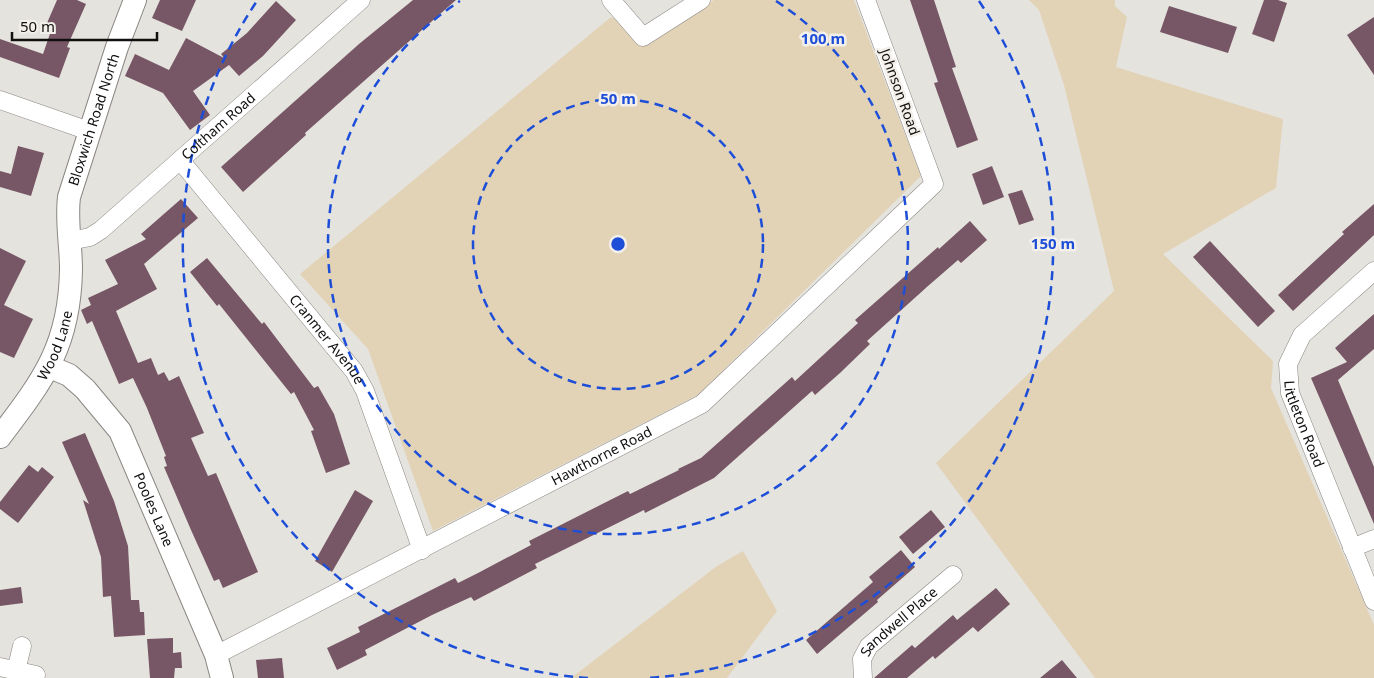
<svg xmlns="http://www.w3.org/2000/svg" width="1374" height="678" font-family="'Noto Sans',sans-serif">
<rect width="100%" height="100%" fill="#e5e3de"/>
<g fill="#e2d3b7">
<polygon points="714,0 854,0 921,176 698,395 433,531 368,349 300,274 611,17 650,39"/>
<polygon points="1029,0 1115,0 1115,6 1127,17 1116,67 1283,119 1276,188 1163,254 1273,361 1271,388 1374,625 1374,678 1095,678 936,463 1114,291 1064,85 1039,10"/>
<polygon points="743,551 777,611 727,678 571,678 717,566"/>
</g>
<g fill="#775766">
<polygon points="57,0 77,0 86,4 67,47 70,48 59,78 0,57 0,39 43,54 53,25 47,23"/>
<polygon points="160,0 196,0 182,31 152,18"/>
<polygon points="413,0 456,0 305,133 306,135 243,192 221,167 359,44"/>
<polygon points="910,0 934,0 956,67 952,68 978,140 957,148 934,83 938,82"/>
<polygon points="1264,0 1278,0 1287,3 1274,42 1252,34"/>
<polygon points="276,1 296,20 263,56 239,76 229,65 193,91 210,115 190,130 163,93 125,76 135,54 169,70 186,38 224,58 221,54 247,33"/>
<polygon points="1169,6 1237,27 1228,53 1160,32"/>
<polygon points="1374,17 1374,75 1347,35"/>
<polygon points="18,146 44,153 31,196 0,187 0,171 11,174"/>
<polygon points="992,166 1004,197 983,205 972,174"/>
<polygon points="1022,190 1034,220 1019,225 1008,194"/>
<polygon points="181,199 198,218 144,264 157,289 116,311 138,363 151,358 158,375 164,372 169,381 179,376 204,433 191,438 208,476 216,473 258,572 223,588 219,579 214,581 191,530 164,467 167,466 164,457 166,456 147,408 133,378 119,384 92,321 87,324 81,310 91,305 88,298 118,284 105,260 146,239 141,234"/>
<polygon points="1374,204 1374,235 1293,311 1278,295 1344,234 1342,232"/>
<polygon points="970,221 987,240 961,263 958,260 928,286 867,341 870,344 840,373 815,395 812,391 714,478 645,513 644,510 535,564 537,568 474,601 471,597 432,615 365,650 367,655 337,670 327,648 360,632 358,627 455,578 458,583 478,573 531,545 529,541 628,491 630,494 679,470 678,469 701,458 792,377 795,381 858,323 855,320 938,247 939,249"/>
<polygon points="1210,241 1275,311 1258,327 1193,257"/>
<polygon points="0,248 26,261 4,305 33,319 14,358 0,352"/>
<polygon points="207,258 262,324 264,322 314,388 318,386 334,414 350,464 326,473 311,431 314,430 294,392 291,394 219,304 217,306 190,272"/>
<polygon points="1374,314 1374,349 1338,380 1374,467 1374,524 1311,378 1347,362 1335,348"/>
<polygon points="85,433 114,501 128,546 131,600 139,600 140,612 144,612 145,635 114,637 111,596 103,597 101,557 83,500 89,504 62,442"/>
<polygon points="29,465 38,472 42,467 54,477 18,523 0,509 0,502"/>
<polygon points="355,490 373,501 332,572 315,561"/>
<polygon points="931,510 945,527 913,554 899,537"/>
<polygon points="901,550 915,567 877,600 878,602 817,654 806,640 873,582 869,577"/>
<polygon points="21,587 23,603 0,606 0,590"/>
<polygon points="996,588 1010,604 978,632 973,627 935,659 933,656 907,678 874,678 912,645 915,648 953,615 957,620"/>
<polygon points="173,638 173,653 181,652 182,668 175,668 174,678 150,678 147,639"/>
<polygon points="282,658 284,678 258,678 256,660"/>
<polygon points="1062,660 1077,678 1040,678"/>
</g>
<g fill="none" stroke-linecap="round" stroke-linejoin="round">
<defs>
<g id="minor">
<polyline points="611,0 643,37 701,0"/>
<polyline points="0,100 89,131"/>
<path id="s1" d="M180 160 354 371 365 391 422 550"/>
<path id="s2" d="M70 241 90 237 101 230 361 0"/>
<path id="s3" d="M1374 271 1302 335 1288 364 1290 393 1374 601"/>
<polyline points="1352,548 1374,539"/>
<path id="s4" d="M216 655 702 404 934 184 866 0"/>
<polyline points="0,667 36,675"/>
<polyline points="16,671 22,646"/>
<path id="s5" d="M863 678 862 659 869 646 953 575"/>
</g>
<g id="tertiary">
<path id="s6" d="M50 367 69 375 85 389 120 431 216 655 222 678"/>
<path id="s7" d="M0 437C44 379 70 345 71 269 71 245 66 221 69 197L117 47 135 0"/>
</g>
</defs>
<use href="#minor" stroke="#8a8783" stroke-width="19"/>
<use href="#tertiary" stroke="#8a8783" stroke-width="24"/>
<use href="#minor" stroke="#fff" stroke-width="18"/>
<use href="#tertiary" stroke="#fff" stroke-width="22"/>
</g>
<g fill="none" stroke="#1d4ed8" stroke-width="2.5" stroke-dasharray="9 6">
<circle cx="618" cy="244" r="145"/>
<path d="M776 1A290 290 0 1 1 460 1"/>
<path d="M588 678A435 435 0 0 1 257 1M979 1A435 435 0 0 1 648 678"/>
</g>
<g text-anchor="middle" stroke-width="5" stroke-linejoin="round" paint-order="stroke">
<g font-size="14" fill="#11100f" stroke="#f3f0eb">
<text transform="translate(900 92) rotate(70)" y="5">Johnson Road</text>
<text dy="5" stroke="none"><textPath href="#s7" startOffset="340">Bloxwich Road North</textPath></text>
<text dy="5" stroke="none"><textPath href="#s2" startOffset="190">Coltham Road</textPath></text>
<text dy="5" stroke="none"><textPath href="#s1" startOffset="232">Cranmer Avenue</textPath></text>
<text dy="5" stroke="none"><textPath href="#s7" startOffset="108">Wood Lane</textPath></text>
<text dy="5" stroke="none"><textPath href="#s3" startOffset="191">Littleton Road</textPath></text>
<text dy="5" stroke="none"><textPath href="#s4" startOffset="434">Hawthorne Road</textPath></text>
<text dy="5" stroke="none"><textPath href="#s6" startOffset="182">Pooles Lane</textPath></text>
<text dy="5" stroke="none"><textPath href="#s5" startOffset="72">Sandwell Place</textPath></text>
</g>
</g>
<circle cx="618" cy="244" r="8" fill="#1d4ed8" stroke="#f3f0eb" stroke-width="2.5"/>
<g font-size="15" text-anchor="middle" font-weight="bold" fill="#1d4ed8" stroke="#f3f0eb" stroke-width="5" stroke-linejoin="round" paint-order="stroke">
<text x="823" y="44">100 m</text>
<text x="618" y="104">50 m</text>
<text x="1053" y="249">150 m</text>
</g>
<path d="M12 32v8h145v-8" fill="none" stroke="#11100f" stroke-width="2.5"/>
<text x="20" y="32" font-size="15" fill="#11100f" stroke="#f3f0eb" stroke-width="4" paint-order="stroke">50 m</text>
</svg>
